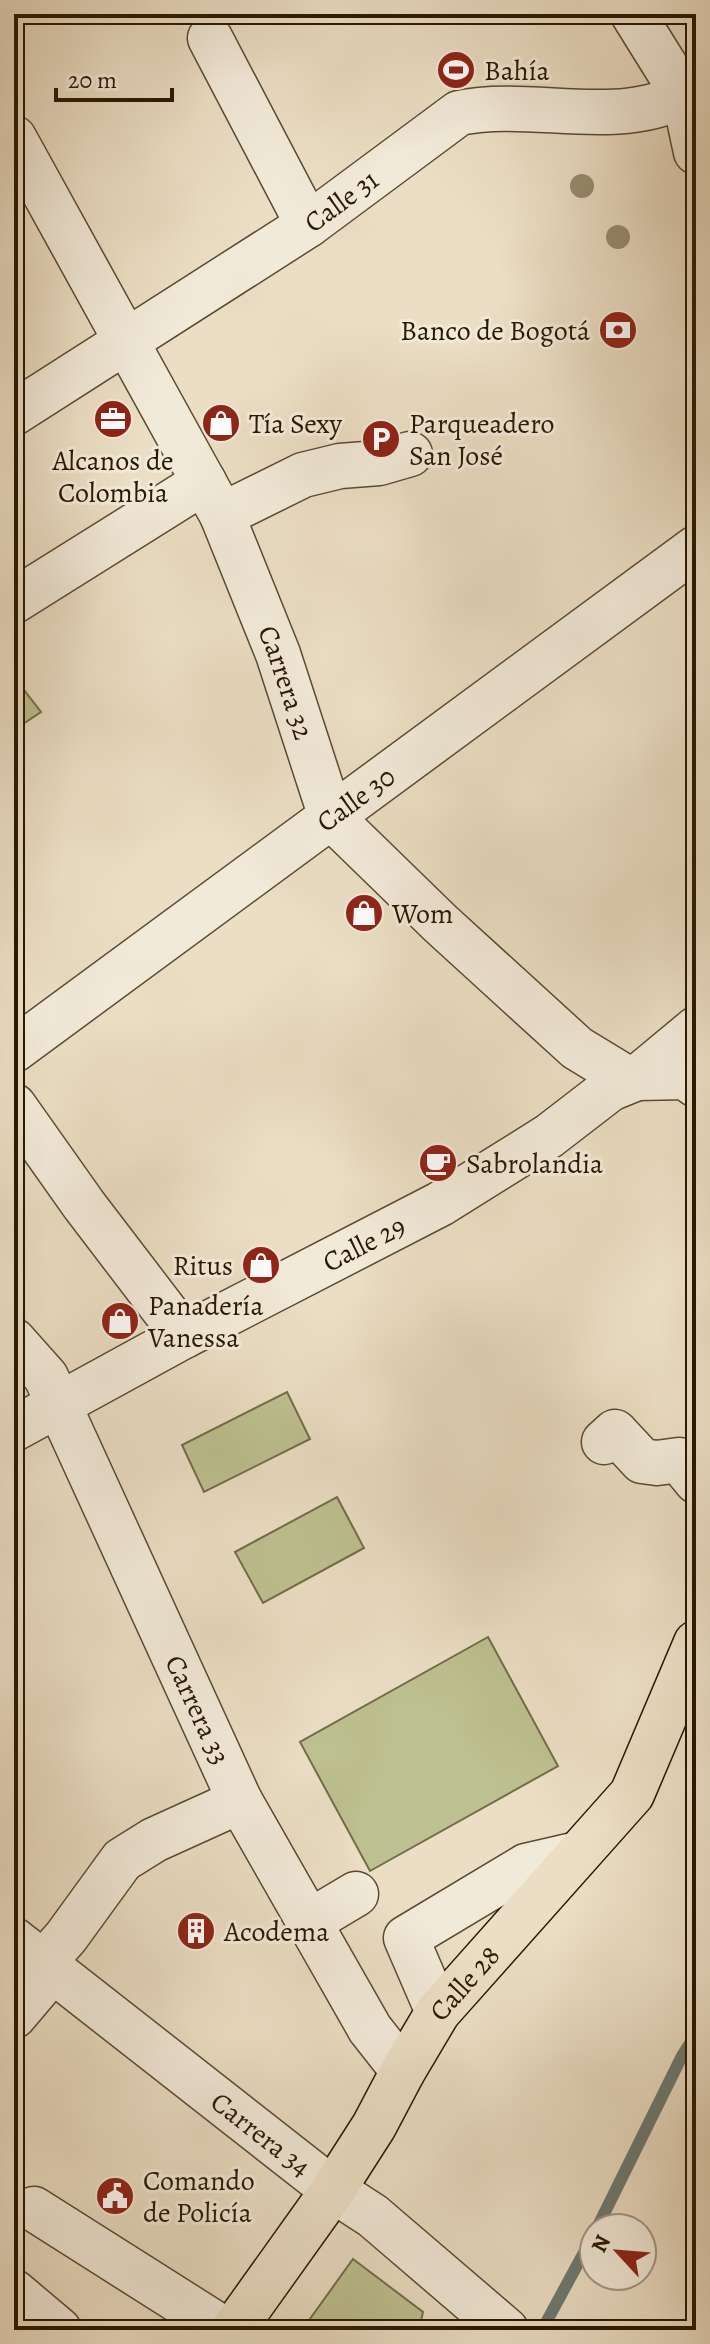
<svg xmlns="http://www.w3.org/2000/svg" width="710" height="2344" font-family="Alegreya,serif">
<rect width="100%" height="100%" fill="#ebdec4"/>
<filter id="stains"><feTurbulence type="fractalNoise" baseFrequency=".0025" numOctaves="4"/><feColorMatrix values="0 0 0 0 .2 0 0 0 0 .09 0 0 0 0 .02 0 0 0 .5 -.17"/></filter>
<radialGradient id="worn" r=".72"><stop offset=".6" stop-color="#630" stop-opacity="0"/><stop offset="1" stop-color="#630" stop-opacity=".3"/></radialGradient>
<g fill="#bdc090" stroke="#736c49" stroke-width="2">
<polygon points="14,677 41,712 14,730"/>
<polygon points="287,1392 310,1439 204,1492 182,1445"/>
<polygon points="337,1497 364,1548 263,1603 235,1552"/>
<polygon points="488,1637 558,1766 370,1871 300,1742"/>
<polygon points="353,2259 423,2312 419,2330 302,2330"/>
</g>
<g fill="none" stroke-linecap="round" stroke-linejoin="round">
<g stroke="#6d7a71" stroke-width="12">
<polyline points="597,2228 682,2056 696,2034"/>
<polyline points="542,2330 594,2234"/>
</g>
<defs>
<g id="minor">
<polyline points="633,14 684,96 696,152"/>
<polyline points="210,38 308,225"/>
<path id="s1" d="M14 138 222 515 278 654 331 817 441 924 577 1048 623 1076 637 1078 685 1077 696 1085"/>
<path id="s2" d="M14 413 308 225 459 113C536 97 625 134 696 88"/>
<polyline points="222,515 303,475 340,466 379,463 410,454"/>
<polyline points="14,601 204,482"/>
<path id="s3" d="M14 1050 696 548"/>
<polyline points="14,1106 84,1205 184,1336"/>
<path id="s4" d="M14 1341 46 1377 240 1801 370 2029 403 2071"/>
<path id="s5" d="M14 1429 184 1336 440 1204 549 1136 610 1089 637 1078 696 1029"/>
<polyline points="604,1442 615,1432 642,1461 657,1463 679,1460 696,1481"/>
<polyline points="309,1922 356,1894"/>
<path id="s6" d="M14 1940 333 2190 373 2216 506 2330"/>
<polyline points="43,1963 66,1937 122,1860 154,1840 240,1801"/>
<polyline points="438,2012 406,1938 526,1866 578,1854"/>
<polyline points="14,2016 53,1970"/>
<polyline points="34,2209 225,2330"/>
<polyline points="14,2292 59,2330"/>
</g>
<g id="major">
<path id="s7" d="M233 2330 333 2190 374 2126 403 2071 438 2012 632 1794 696 1643"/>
</g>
</defs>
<use href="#minor" stroke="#5a4a32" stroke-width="47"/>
<use href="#major" stroke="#291802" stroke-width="47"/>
<use href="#minor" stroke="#f2ead9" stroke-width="44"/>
<use href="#major" stroke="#ebdec4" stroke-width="44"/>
</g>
<g fill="#988d71">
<circle cx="582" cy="186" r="12"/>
<circle cx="618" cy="237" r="12"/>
</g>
<defs>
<symbol id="stadium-disc" viewBox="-11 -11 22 22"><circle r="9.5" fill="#8f2418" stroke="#f2ead9"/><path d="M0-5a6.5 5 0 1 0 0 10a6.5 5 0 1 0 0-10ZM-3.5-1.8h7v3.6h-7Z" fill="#fff"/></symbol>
<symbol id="bank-disc" viewBox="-11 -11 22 22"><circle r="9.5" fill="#8f2418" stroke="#f2ead9"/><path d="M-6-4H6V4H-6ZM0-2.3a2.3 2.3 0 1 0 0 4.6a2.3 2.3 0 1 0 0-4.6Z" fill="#fff"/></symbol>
<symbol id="office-disc" viewBox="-11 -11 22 22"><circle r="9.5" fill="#8f2418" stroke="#f2ead9"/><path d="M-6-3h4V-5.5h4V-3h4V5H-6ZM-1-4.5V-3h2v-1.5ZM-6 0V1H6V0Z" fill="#fff"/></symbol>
<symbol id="shop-disc" viewBox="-11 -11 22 22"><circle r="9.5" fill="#8f2418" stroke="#f2ead9"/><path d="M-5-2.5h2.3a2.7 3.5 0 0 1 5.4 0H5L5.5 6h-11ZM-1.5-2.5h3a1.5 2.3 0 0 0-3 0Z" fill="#fff"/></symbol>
<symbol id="parking-disc" viewBox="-11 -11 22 22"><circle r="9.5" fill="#8f2418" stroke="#f2ead9"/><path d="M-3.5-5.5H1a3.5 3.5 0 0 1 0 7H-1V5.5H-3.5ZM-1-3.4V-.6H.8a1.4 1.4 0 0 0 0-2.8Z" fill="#fff"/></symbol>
<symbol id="cafe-disc" viewBox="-11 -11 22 22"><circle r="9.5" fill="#8f2418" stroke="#f2ead9"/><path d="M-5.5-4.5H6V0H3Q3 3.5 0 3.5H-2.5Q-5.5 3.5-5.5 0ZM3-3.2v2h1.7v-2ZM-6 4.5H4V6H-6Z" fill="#fff"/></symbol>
<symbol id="building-disc" viewBox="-11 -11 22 22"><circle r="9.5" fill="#8f2418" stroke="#f2ead9"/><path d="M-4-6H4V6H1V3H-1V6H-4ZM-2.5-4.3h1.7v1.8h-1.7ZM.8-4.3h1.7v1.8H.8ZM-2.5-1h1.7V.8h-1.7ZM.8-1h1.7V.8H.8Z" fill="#fff"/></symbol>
<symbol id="civic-disc" viewBox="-11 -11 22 22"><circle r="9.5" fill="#8f2418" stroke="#f2ead9"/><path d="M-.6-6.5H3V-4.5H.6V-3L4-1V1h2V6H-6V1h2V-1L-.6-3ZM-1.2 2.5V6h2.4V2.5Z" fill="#fff"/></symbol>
</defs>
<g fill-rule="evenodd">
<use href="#stadium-disc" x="434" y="48" width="44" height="44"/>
<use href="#bank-disc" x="596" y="308" width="44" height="44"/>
<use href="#office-disc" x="91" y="397" width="44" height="44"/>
<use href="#shop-disc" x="199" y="401" width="44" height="44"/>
<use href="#parking-disc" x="359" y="417" width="44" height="44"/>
<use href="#shop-disc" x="342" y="891" width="44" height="44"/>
<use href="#cafe-disc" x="416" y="1141" width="44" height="44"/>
<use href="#shop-disc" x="239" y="1243" width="44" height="44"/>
<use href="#shop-disc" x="98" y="1299" width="44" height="44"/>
<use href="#building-disc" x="174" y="1909" width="44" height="44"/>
<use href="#civic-disc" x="93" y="2174" width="44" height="44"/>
</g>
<g text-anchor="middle" stroke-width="6" stroke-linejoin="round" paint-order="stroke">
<g font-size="28" fill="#291802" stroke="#f2ead9" text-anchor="start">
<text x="484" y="80">Bahía</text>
<text x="590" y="340" text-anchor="end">Banco de Bogotá</text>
<text x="249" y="433">Tía Sexy</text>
<text x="409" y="433">Parqueadero<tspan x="409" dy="32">San José</tspan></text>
<text x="113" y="470" text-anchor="middle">Alcanos de<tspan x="113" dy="32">Colombia</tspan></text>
<text x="392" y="923">Wom</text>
<text x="466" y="1173">Sabrolandia</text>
<text x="233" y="1275" text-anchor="end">Ritus</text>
<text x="148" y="1315">Panadería<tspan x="148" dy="32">Vanessa</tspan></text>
<text x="224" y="1941">Acodema</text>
<text x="143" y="2190">Comando<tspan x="143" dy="32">de Policía</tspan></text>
</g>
<g font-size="28" fill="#291802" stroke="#f2ead9">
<text dy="10" stroke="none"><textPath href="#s2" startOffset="390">Calle 31</textPath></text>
<text dy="10" stroke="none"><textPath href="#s1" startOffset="610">Carrera 32</textPath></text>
<text dy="10" stroke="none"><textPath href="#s3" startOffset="424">Calle 30</textPath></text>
<text dy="10" stroke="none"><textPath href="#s5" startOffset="396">Calle 29</textPath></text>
<text dy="10" stroke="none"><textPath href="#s4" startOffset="414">Carrera 33</textPath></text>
<text dy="10" stroke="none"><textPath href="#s7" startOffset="418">Calle 28</textPath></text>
<text dy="10" stroke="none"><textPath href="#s6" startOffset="314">Carrera 34</textPath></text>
</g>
</g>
<rect width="710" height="2344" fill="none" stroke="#ebdec4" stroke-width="48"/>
<rect x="16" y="16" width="678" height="2312" fill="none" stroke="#291802" stroke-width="4"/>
<rect x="24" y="24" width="662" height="2296" fill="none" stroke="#291802" stroke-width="2"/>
<g transform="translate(618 2252) rotate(296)"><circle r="38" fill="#f2ead9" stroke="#a29683" stroke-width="2"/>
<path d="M0-6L14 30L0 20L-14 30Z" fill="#8f2418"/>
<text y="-12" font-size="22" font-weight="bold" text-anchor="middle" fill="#291802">N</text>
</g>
<path d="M56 88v12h116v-12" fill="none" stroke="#291802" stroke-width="4"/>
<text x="68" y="88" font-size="24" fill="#291802" stroke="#f2ead9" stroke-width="6" paint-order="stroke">20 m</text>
<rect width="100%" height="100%" filter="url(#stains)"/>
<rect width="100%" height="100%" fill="url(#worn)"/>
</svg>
